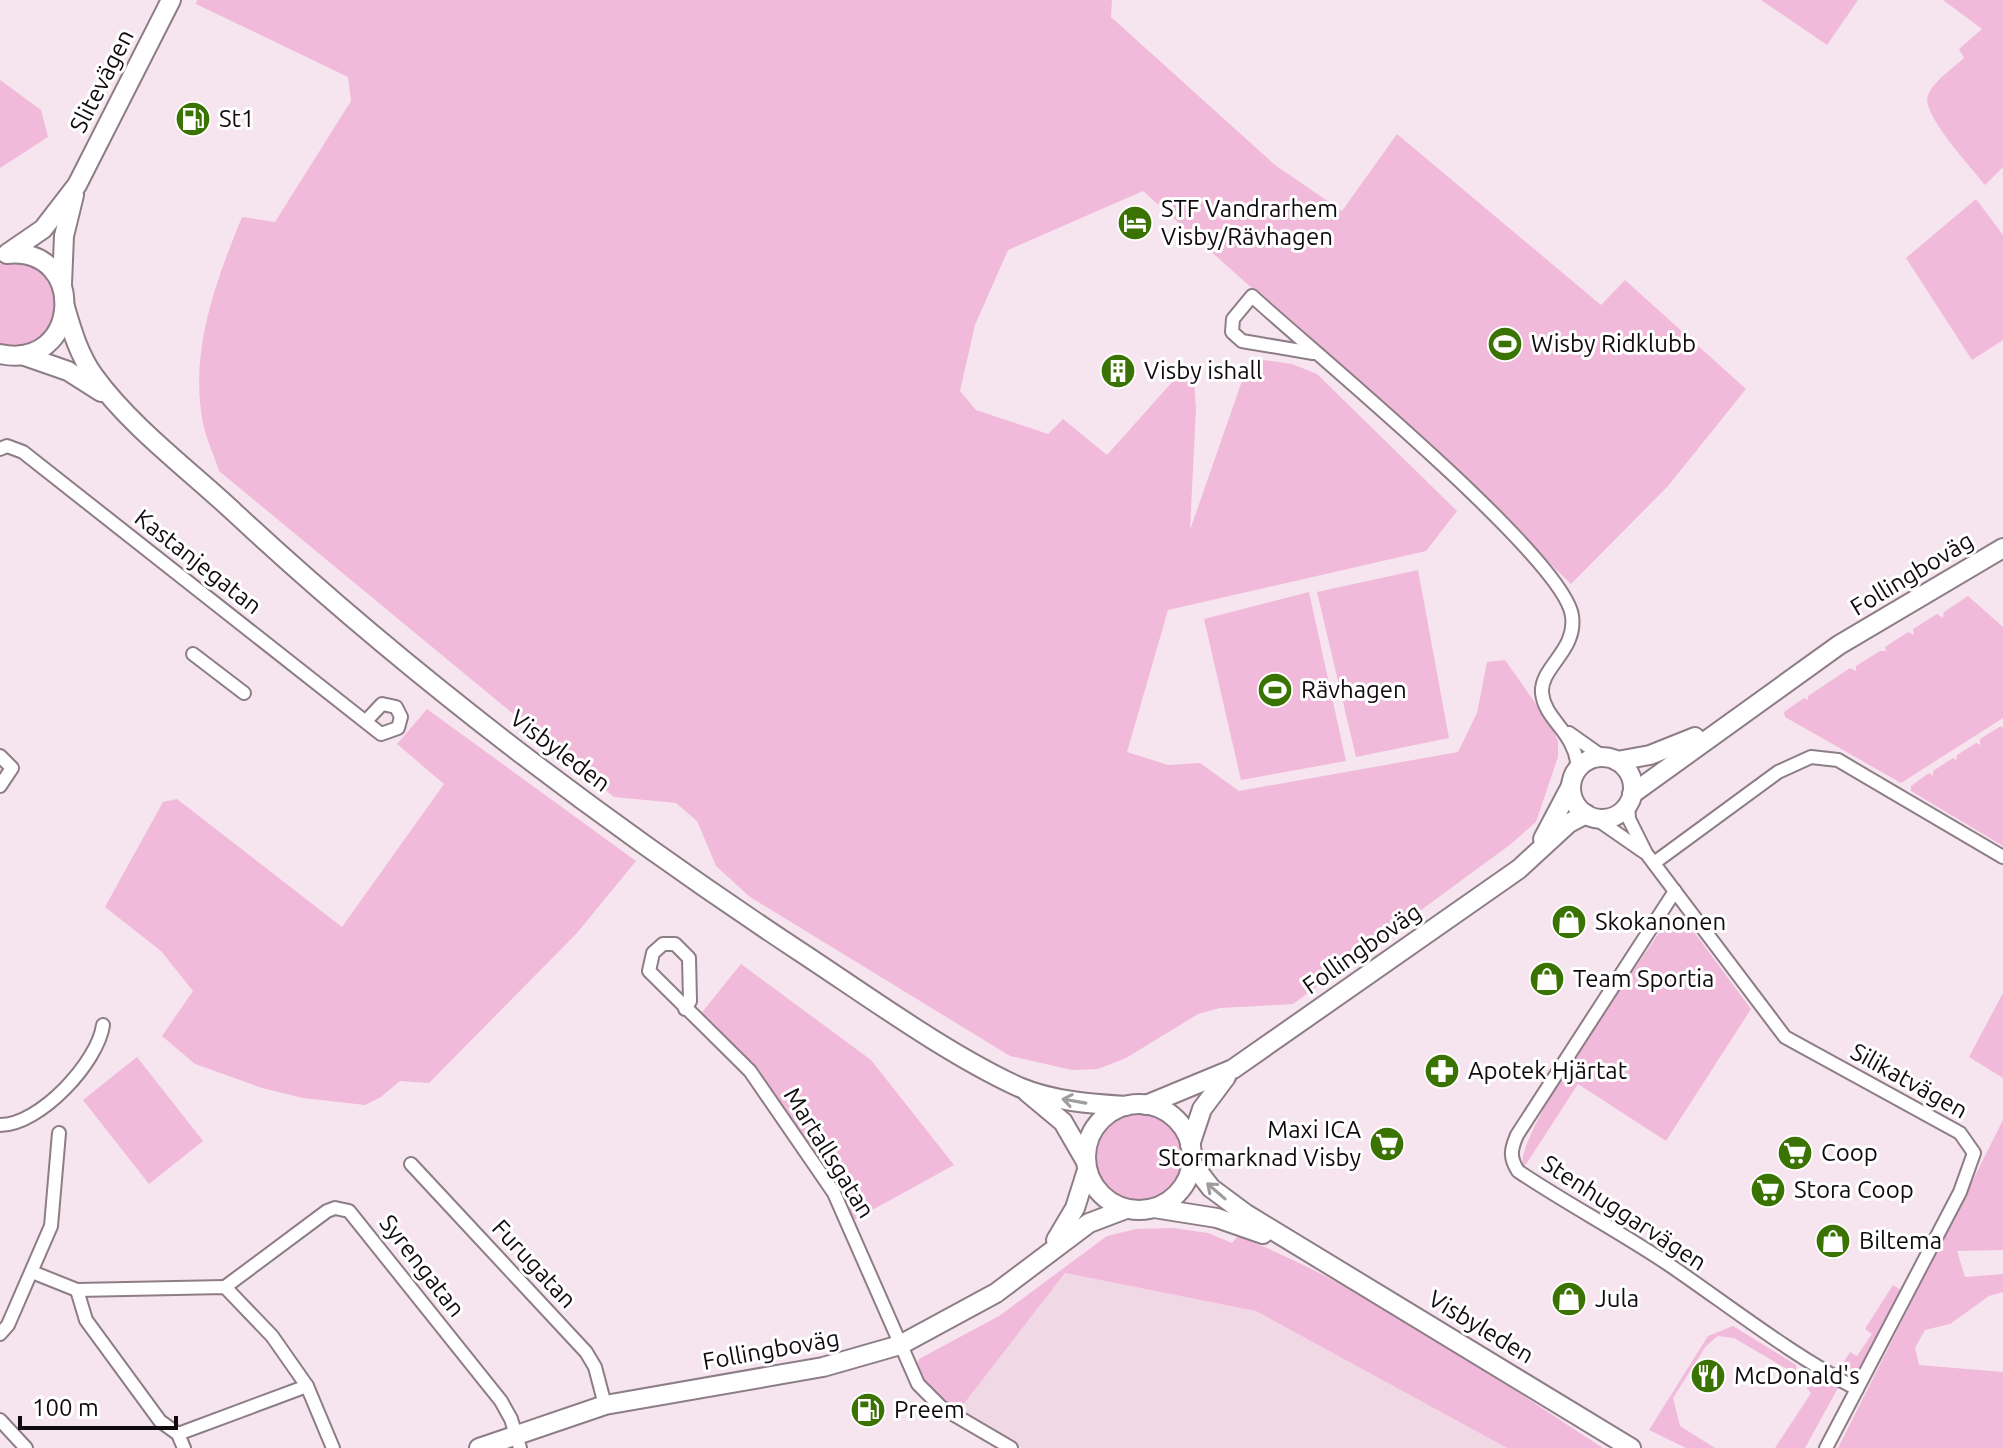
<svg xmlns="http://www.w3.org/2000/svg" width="2003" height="1448" font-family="Ubuntu,sans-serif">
<rect width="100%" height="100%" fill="#f6e5ee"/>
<polygon fill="#f1d8e5" points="1065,1273 1256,1311 1507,1448 1022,1448 959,1410"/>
<g fill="#f1bada">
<path d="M197 0H1112L1111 17 1275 165 1342 211 1397 134 1601 305 1625 280 1746 389 1668 486 1571 584 1438 454 1143 191 1008 250 975 325 960 391 976 410 1048 434 1063 419 1107 455 1182 371H1193L1196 408 1190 530 1250 358 1292 364 1317 374 1457 511 1426 551 1168 610 1127 752 1168 765 1200 763 1239 791 1458 752 1477 713 1487 662 1505 660 1550 724 1558 741V757L1536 822 1511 844 1293 1004 1220 1008 1198 1014 1126 1058 1098 1069 1072 1070 1010 1056 750 897 716 866 697 821 676 803 614 797 219 471C214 455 206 439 203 423 189 352 216 281 242 217L275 222 351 101 348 77 196 4Z"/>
<polygon points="1761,0 1858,0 1827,45"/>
<path d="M1943 0H2003V167L1985 185C1973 169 1920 113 1928 95 1934 81 1953 68 1964 58L1959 49 1982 29Z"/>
<polygon points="0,80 41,110 48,137 0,168"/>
<polygon points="1976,199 2003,235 2003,340 1972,360 1906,258"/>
<polygon points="17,259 46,273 58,298 51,329 30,346 0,348 0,261"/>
<polygon points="1418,570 1449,738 1356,757 1317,592"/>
<polygon points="1309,592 1346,761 1241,780 1204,619"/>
<polygon points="1968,596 2003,627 2003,718 1901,783 1785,717 1784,712 1804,698 1808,700 1808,696 1850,668 1856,671 1856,666 1880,651 1886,651 1885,647 1908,632 1914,635 1913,629 1937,614 1943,618 1944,612"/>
<polygon points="427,709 636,861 577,933 429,1083 400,1081 381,1097 365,1105 303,1098 262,1088 195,1064 162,1036 193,991 161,951 105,907 163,802 177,799 342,927 444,784 397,744"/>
<polygon points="2001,726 2003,728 2003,846 1911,791 1911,786 1929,773 1933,776 1933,771 1953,758 1956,760 1957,755 1976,743 1980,745 1980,739"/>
<path d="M1675 923 1694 932 1751 1009 1666 1141 1578 1084 1523 1169C1511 1138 1635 969 1659 933Z"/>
<polygon points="741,964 871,1060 954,1165 854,1220 846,1203 751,1065 699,1016"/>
<polygon points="2003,993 2003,1078 1969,1057"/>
<polygon points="137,1057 203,1141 149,1184 83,1100"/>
<circle cx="1139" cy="1157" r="46"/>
<polygon points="2003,1120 2003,1250 1957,1251 1965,1277 2003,1274 2003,1292 1989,1296 1950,1324 1925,1330 1915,1348 1919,1365 2003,1372 2003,1448 1838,1448"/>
<path d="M1173 1228 1208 1233 1232 1243 1238 1236C1369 1288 1485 1372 1603 1448H1507L1256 1311 1065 1273 959 1410 925 1385 917 1364 919 1359 999 1316 1107 1236 1136 1229Z"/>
<polygon points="1893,1285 1901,1290 1857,1372 1849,1377 1837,1373 1850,1352 1857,1356 1872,1334 1865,1329"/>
<polygon points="1733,1326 1796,1365 1797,1375 1734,1338 1718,1336 1706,1346 1673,1398 1680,1426 1715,1448 1686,1448 1649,1430 1708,1336"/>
<polygon points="1813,1378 1819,1378 1838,1388 1805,1448 1775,1448 1811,1393 1807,1388"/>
</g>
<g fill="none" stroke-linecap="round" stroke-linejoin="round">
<defs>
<g id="street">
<path d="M1313 353 1242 341 1232 332 1233 319 1252 296C1307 347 1565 558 1572 616 1577 651 1540 667 1542 693 1545 721 1575 731 1578 768"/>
<polyline points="0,449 7,446 23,452 381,734 398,728 401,717 396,707 382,704 366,721"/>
<polyline points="193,654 244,693"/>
<polyline points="1569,733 1603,757"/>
<polyline points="0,756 12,768 0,786"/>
<polyline points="1628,803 1629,819 1646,853 1785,1037 1960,1133 1974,1153 1960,1192 1857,1389"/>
<polyline points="1595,818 1644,852"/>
<polyline points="1654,863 1778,772 1811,757 1838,760 2003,857"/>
<path d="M1675 891 1517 1135C1511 1149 1509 1157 1518 1171 1567 1204 1619 1231 1668 1264 1731 1307 1790 1354 1857 1389L1826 1448"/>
<polyline points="685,1009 690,1001 689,958 675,944 663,944 653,953 649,971 750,1071 834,1193 918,1384 941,1407 1011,1448"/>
<path d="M0 1125C40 1125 98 1062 103 1025"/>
<polyline points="411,1164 586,1352 595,1367 605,1405"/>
<polyline points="32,1272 77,1290 225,1287 272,1336 307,1386 333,1448"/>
<polyline points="225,1287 327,1211 335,1208 349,1211 501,1401 511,1419 520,1448"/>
<polyline points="77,1290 86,1320 160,1421 178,1434 184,1448"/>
<polyline points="0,1334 8,1325 51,1226 59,1133"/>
<polyline points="0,1420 26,1448"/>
<polyline points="178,1434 307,1386"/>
</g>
<g id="secondary">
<polyline points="8,253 43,229 77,185 171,0"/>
<polyline points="62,284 64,236 74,195"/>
<path d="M65 307C72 331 79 355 94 376 131 427 188 469 235 513 409 675 601 820 799 951 866 995 947 1054 1019 1087 1052 1101 1091 1104 1126 1106"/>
<path d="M0 354C81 371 88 246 7 254"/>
<polyline points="22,355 68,371 101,392"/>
<circle cx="1602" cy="788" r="31"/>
<polyline points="1617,761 1650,755 1695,737"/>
<polyline points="1632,794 1839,645 2003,548"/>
<polyline points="1543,839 1571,786"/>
<polyline points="1027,1092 1063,1122 1085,1160"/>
<circle cx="1139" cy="1157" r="53"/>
<polyline points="1146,1105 1233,1069 1519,869 1569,823 1586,814"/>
<polyline points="1190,1145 1202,1109 1226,1077"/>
<polyline points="1191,1162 1211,1188 1246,1214 1631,1448"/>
<polyline points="1154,1208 1217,1218 1263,1234"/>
<polyline points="1056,1240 1075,1208 1087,1170"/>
<polyline points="479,1448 605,1405 823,1367 900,1345 996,1293 1089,1223 1126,1209"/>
</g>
</defs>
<use href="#street" stroke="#8d7d86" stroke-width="16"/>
<use href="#secondary" stroke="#8d7d86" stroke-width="22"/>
<use href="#street" stroke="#fff" stroke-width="12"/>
<use href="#secondary" stroke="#fff" stroke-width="18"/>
</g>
<defs><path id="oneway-shaft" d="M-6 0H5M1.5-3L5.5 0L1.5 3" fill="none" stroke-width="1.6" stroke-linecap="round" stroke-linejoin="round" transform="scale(2)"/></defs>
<g stroke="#a09d9f">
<use href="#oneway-shaft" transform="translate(1074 1101) rotate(-170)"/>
<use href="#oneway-shaft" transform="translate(1216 1191) rotate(-139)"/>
</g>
<defs>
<symbol id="fuel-disc" viewBox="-11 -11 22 22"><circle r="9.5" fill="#3a7302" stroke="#fff"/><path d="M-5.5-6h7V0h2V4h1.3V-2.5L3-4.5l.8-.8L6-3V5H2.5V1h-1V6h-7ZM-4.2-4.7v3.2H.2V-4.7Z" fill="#fff"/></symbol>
<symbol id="hotel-disc" viewBox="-11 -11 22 22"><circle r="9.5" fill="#3a7302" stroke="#fff"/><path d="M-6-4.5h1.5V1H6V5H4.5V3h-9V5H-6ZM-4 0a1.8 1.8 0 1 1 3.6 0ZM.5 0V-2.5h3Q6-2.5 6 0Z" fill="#fff"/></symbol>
<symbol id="stadium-disc" viewBox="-11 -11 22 22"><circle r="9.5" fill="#3a7302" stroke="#fff"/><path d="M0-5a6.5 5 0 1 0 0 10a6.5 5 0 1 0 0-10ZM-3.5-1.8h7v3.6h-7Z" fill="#fff"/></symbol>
<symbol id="building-disc" viewBox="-11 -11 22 22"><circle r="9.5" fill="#3a7302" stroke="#fff"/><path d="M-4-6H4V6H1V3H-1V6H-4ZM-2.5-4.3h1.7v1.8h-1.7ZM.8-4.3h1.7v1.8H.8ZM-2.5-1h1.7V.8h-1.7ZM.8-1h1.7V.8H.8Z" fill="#fff"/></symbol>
<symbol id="shop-disc" viewBox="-11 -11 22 22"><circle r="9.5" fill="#3a7302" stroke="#fff"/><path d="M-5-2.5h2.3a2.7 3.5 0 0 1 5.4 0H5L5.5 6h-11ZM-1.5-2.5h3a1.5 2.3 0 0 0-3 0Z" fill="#fff"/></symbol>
<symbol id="pharmacy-disc" viewBox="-11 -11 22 22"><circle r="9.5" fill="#3a7302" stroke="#fff"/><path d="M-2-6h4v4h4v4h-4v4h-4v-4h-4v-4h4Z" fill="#fff"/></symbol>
<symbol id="supermarket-disc" viewBox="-11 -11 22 22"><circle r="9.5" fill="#3a7302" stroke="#fff"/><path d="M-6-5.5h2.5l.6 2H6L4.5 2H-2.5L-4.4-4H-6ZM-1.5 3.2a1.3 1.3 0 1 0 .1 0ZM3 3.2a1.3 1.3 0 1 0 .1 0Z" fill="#fff"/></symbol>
<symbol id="restaurant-disc" viewBox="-11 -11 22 22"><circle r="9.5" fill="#3a7302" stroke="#fff"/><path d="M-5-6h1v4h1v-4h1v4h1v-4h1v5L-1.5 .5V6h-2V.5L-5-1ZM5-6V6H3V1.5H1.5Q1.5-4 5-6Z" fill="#fff"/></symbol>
</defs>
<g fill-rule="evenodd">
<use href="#fuel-disc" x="173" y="99" width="40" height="40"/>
<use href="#hotel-disc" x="1115" y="203" width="40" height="40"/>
<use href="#stadium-disc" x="1485" y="324" width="40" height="40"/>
<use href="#building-disc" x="1098" y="351" width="40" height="40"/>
<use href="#stadium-disc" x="1255" y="670" width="40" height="40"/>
<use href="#shop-disc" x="1549" y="902" width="40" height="40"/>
<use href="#shop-disc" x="1527" y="959" width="40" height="40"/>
<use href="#pharmacy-disc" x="1422" y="1051" width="40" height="40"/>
<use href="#supermarket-disc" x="1367" y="1124" width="40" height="40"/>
<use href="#supermarket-disc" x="1775" y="1133" width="40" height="40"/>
<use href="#supermarket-disc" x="1748" y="1170" width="40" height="40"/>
<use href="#shop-disc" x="1813" y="1221" width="40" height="40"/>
<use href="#shop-disc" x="1549" y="1279" width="40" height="40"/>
<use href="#restaurant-disc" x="1688" y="1356" width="40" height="40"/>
<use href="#fuel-disc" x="848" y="1390" width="40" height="40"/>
</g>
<g text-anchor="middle" stroke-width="6" stroke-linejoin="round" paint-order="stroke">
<g font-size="24" fill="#110b0f" stroke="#fff">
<text transform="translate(102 81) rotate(-63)" y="8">Slitevägen</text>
<text transform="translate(198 562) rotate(38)" y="8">Kastanjegatan</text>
<text transform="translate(1912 574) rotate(-31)" y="8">Follingboväg</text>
<text transform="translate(560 751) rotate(37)" y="8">Visbyleden</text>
<text transform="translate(1362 949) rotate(-35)" y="8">Follingboväg</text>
<text transform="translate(1909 1081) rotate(29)" y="8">Silikatvägen</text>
<text transform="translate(829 1153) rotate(58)" y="8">Martallsgatan</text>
<text transform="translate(1624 1213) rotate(33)" y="8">Stenhuggarvägen</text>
<text transform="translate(534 1264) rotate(47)" y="8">Furugatan</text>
<text transform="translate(422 1266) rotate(52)" y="8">Syrengatan</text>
<text transform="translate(1481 1327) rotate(31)" y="8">Visbyleden</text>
<text transform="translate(771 1350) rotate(-10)" y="8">Follingboväg</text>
</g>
<g font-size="24" fill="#110b0f" stroke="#fff" text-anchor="start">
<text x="219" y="127">St1</text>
<text x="1161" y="217">STF Vandrarhem<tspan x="1161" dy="28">Visby/Rävhagen</tspan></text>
<text x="1531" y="352">Wisby Ridklubb</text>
<text x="1144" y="379">Visby ishall</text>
<text x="1301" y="698">Rävhagen</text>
<text x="1595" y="930">Skokanonen</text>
<text x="1573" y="987">Team Sportia</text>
<text x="1468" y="1079">Apotek Hjärtat</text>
<text x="1361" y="1138" text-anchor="end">Maxi ICA<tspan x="1361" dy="28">Stormarknad Visby</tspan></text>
<text x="1821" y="1161">Coop</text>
<text x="1794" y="1198">Stora Coop</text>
<text x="1859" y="1249">Biltema</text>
<text x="1595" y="1307">Jula</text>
<text x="1734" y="1384">McDonald's</text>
<text x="894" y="1418">Preem</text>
</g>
</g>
<path d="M20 1416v12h156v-12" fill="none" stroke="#110b0f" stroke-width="4"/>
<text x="32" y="1416" font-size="24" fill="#110b0f" stroke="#ffffff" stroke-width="6" paint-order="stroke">100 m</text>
</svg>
